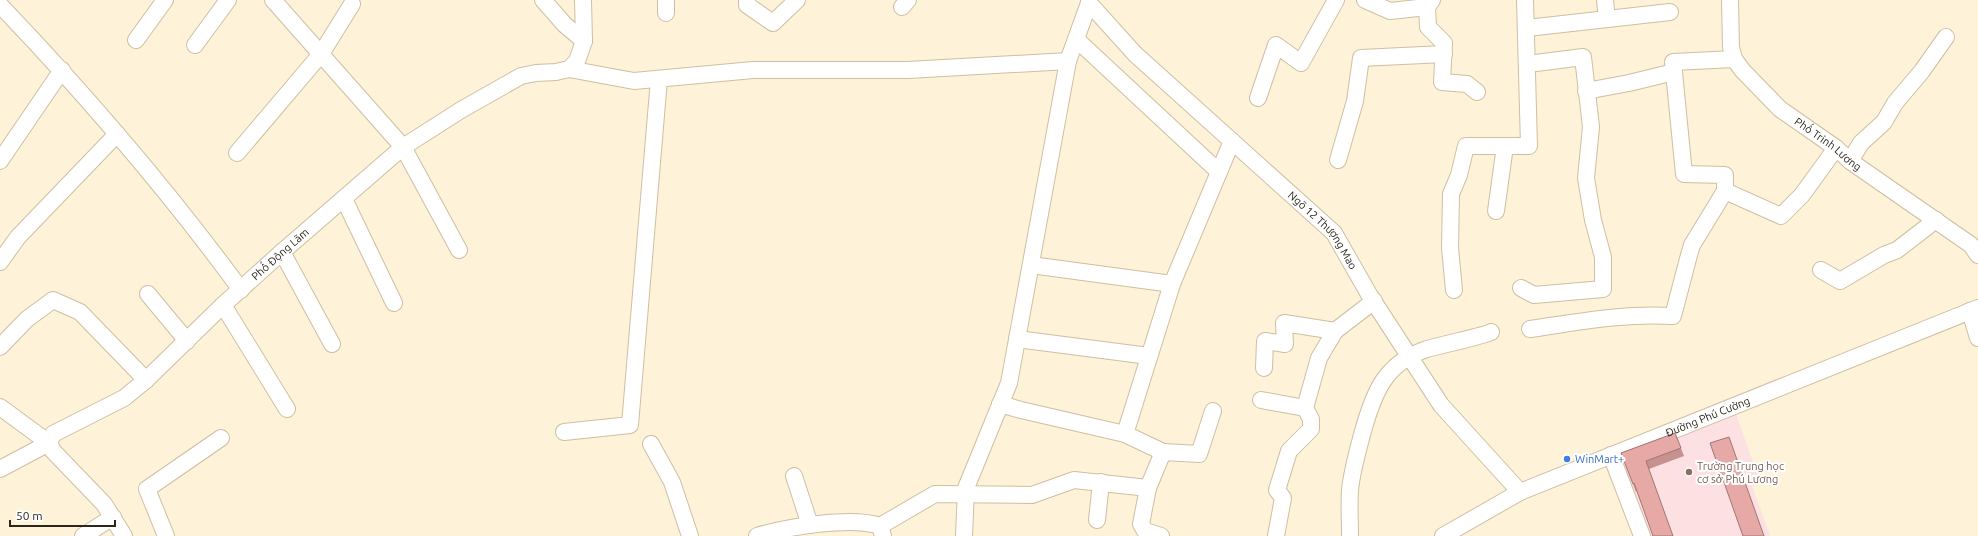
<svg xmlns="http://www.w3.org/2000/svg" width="1978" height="536" font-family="Ubuntu,sans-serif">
<rect width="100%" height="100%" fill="#fef2d8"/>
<polygon fill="#fde1e2" points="1736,414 1760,482 1752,486 1770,536 1645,536 1618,461"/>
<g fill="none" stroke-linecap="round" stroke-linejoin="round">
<defs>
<g id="minor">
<polyline points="273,0 403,147 459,250"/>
<polyline points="543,0 565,25 584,41"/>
<polyline points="666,0 666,13"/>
<polyline points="747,0 747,5 773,23 797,0"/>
<path id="s1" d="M1089 0V3L1135 54 1334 233 1370 296 1441 405 1520 492"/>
<polyline points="1365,0 1390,11 1427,7 1432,0"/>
<polyline points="1605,0 1607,19"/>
<path id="s2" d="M1730 0 1731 47 1734 59 1743 71 1780 109 1836 148 1850 161 1971 245 1978 255"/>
<path d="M0 5C86 95 167 189 241 290"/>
<polyline points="902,7 908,0"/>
<polyline points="1427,7 1428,27 1444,43 1442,82 1467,84 1477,92"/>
<polyline points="1527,28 1670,12"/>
<polyline points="1076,39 1219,172"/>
<polyline points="136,40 165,0"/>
<polyline points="195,45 228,0"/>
<polyline points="569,69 634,81 753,70 908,70 1068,61"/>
<polyline points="1586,91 1629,83 1674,72"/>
<polyline points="1258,98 1276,45 1301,63 1336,0"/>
<polyline points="237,153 321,54 352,4"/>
<polyline points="1338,160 1355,101 1361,58 1444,54"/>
<polyline points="0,161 62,70"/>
<polyline points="1850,161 1861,143 1884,122 1895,103 1922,71 1946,37"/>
<polyline points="1725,191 1781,216 1802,195 1836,148"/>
<polyline points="344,199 394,303"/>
<polyline points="1496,211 1505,146"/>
<polyline points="282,252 332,344"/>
<polyline points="0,262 18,237 117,134"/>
<polyline points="1031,265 1172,284"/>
<polyline points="1821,270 1840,281 1884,255 1897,250 1936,220"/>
<polyline points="1521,288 1534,295 1603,289 1603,257 1593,220 1586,178 1591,127 1583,57 1528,64"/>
<polyline points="1454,290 1450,248 1451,194 1459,175 1466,146 1529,146 1525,0"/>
<polyline points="148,294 187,341"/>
<polyline points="223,305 287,409"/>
<polyline points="1970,311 1978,338"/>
<path d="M1530 329C1578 322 1625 313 1673 316L1689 255 1692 245 1725 191V175L1684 174 1673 62 1734 59"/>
<polyline points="1017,339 1149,356"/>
<polyline points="0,347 27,319 53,300 80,312 146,380"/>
<polyline points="1264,368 1265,341 1285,344 1284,323 1335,331"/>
<polyline points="1261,400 1305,408"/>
<polyline points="1000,404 1021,410 1125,434 1163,452"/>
<polyline points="0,407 49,443 0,469"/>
<polyline points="564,432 630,425 659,79"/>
<polyline points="1125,434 1172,284 1232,141"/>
<polyline points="651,444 672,482 690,536"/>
<polyline points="1611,455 1642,536"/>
<polyline points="794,476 810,525"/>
<polyline points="1097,520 1101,482"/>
<polyline points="880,526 935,494 1032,495 1074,480 1148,488"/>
<polyline points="83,536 113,517"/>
<path id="s3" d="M124 536 104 504 53 451 49 443 53 434 124 398 146 380 223 305 282 252 403 147 461 110 521 76 536 73 556 72 569 69 577 61 584 41 583 0"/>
<polyline points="166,536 147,489 221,438"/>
<path d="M757 536C786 527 852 516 880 526L883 536"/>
<polyline points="964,536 966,488 1009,383 1068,61 1089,3"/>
<polyline points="1161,536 1145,531 1141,524 1148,488 1163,452 1199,454 1213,411"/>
<polyline points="1276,536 1283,498 1277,490 1289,451 1311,429 1311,419 1305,408 1319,358 1335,331 1374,301"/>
<path d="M1350 536C1350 521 1349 505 1350 490 1352 470 1358 450 1363 431 1374 392 1385 363 1427 349 1437 346 1487 335 1491 332"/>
<path id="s4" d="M1443 536 1520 492 1978 308"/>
</g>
</defs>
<use href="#minor" stroke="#cebfa0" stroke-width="18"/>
<use href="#minor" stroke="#fff" stroke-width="16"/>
</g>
<polygon fill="#c6918f" points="1675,433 1684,456 1649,469 1637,491 1636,492 1621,453"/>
<g fill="#e6a9a6" stroke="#a17674">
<polygon points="1675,433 1681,448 1646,461 1673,536 1653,536 1634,483 1633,484 1621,453"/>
<polygon points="1729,437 1764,536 1743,536 1710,443"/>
</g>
<circle fill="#3f7fe0" stroke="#fff" stroke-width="1.5" cx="1567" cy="459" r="4"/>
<circle fill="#8d6e63" stroke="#fff" stroke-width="1.5" cx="1689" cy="472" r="4"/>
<g text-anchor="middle" stroke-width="4" stroke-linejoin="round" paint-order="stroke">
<g font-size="11" fill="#2b251a" stroke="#fff">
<text dy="4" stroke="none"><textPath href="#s2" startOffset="187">Phố Trinh Lương</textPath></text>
<text dy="4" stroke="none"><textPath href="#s1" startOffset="330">Ngõ 12 Thượng Mao</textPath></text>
<text dy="4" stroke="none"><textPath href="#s3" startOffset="422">Phố Động Lãm</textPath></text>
<text dy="4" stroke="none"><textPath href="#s4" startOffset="291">Đường Phú Cường</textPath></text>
</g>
<g font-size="11" fill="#366cbe" stroke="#fff" text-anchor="start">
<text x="1575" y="463">WinMart+</text>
</g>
<g font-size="11" fill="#785e54" stroke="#fff" text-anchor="start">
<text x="1697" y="470">Trường Trung học<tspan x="1697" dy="13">cơ sở Phú Lương</tspan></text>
</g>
</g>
<path d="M10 520v6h105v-6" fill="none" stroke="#2b251a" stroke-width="2"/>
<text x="16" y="520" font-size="12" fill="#2b251a" stroke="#ffffff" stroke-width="3" paint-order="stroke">50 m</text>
</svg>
